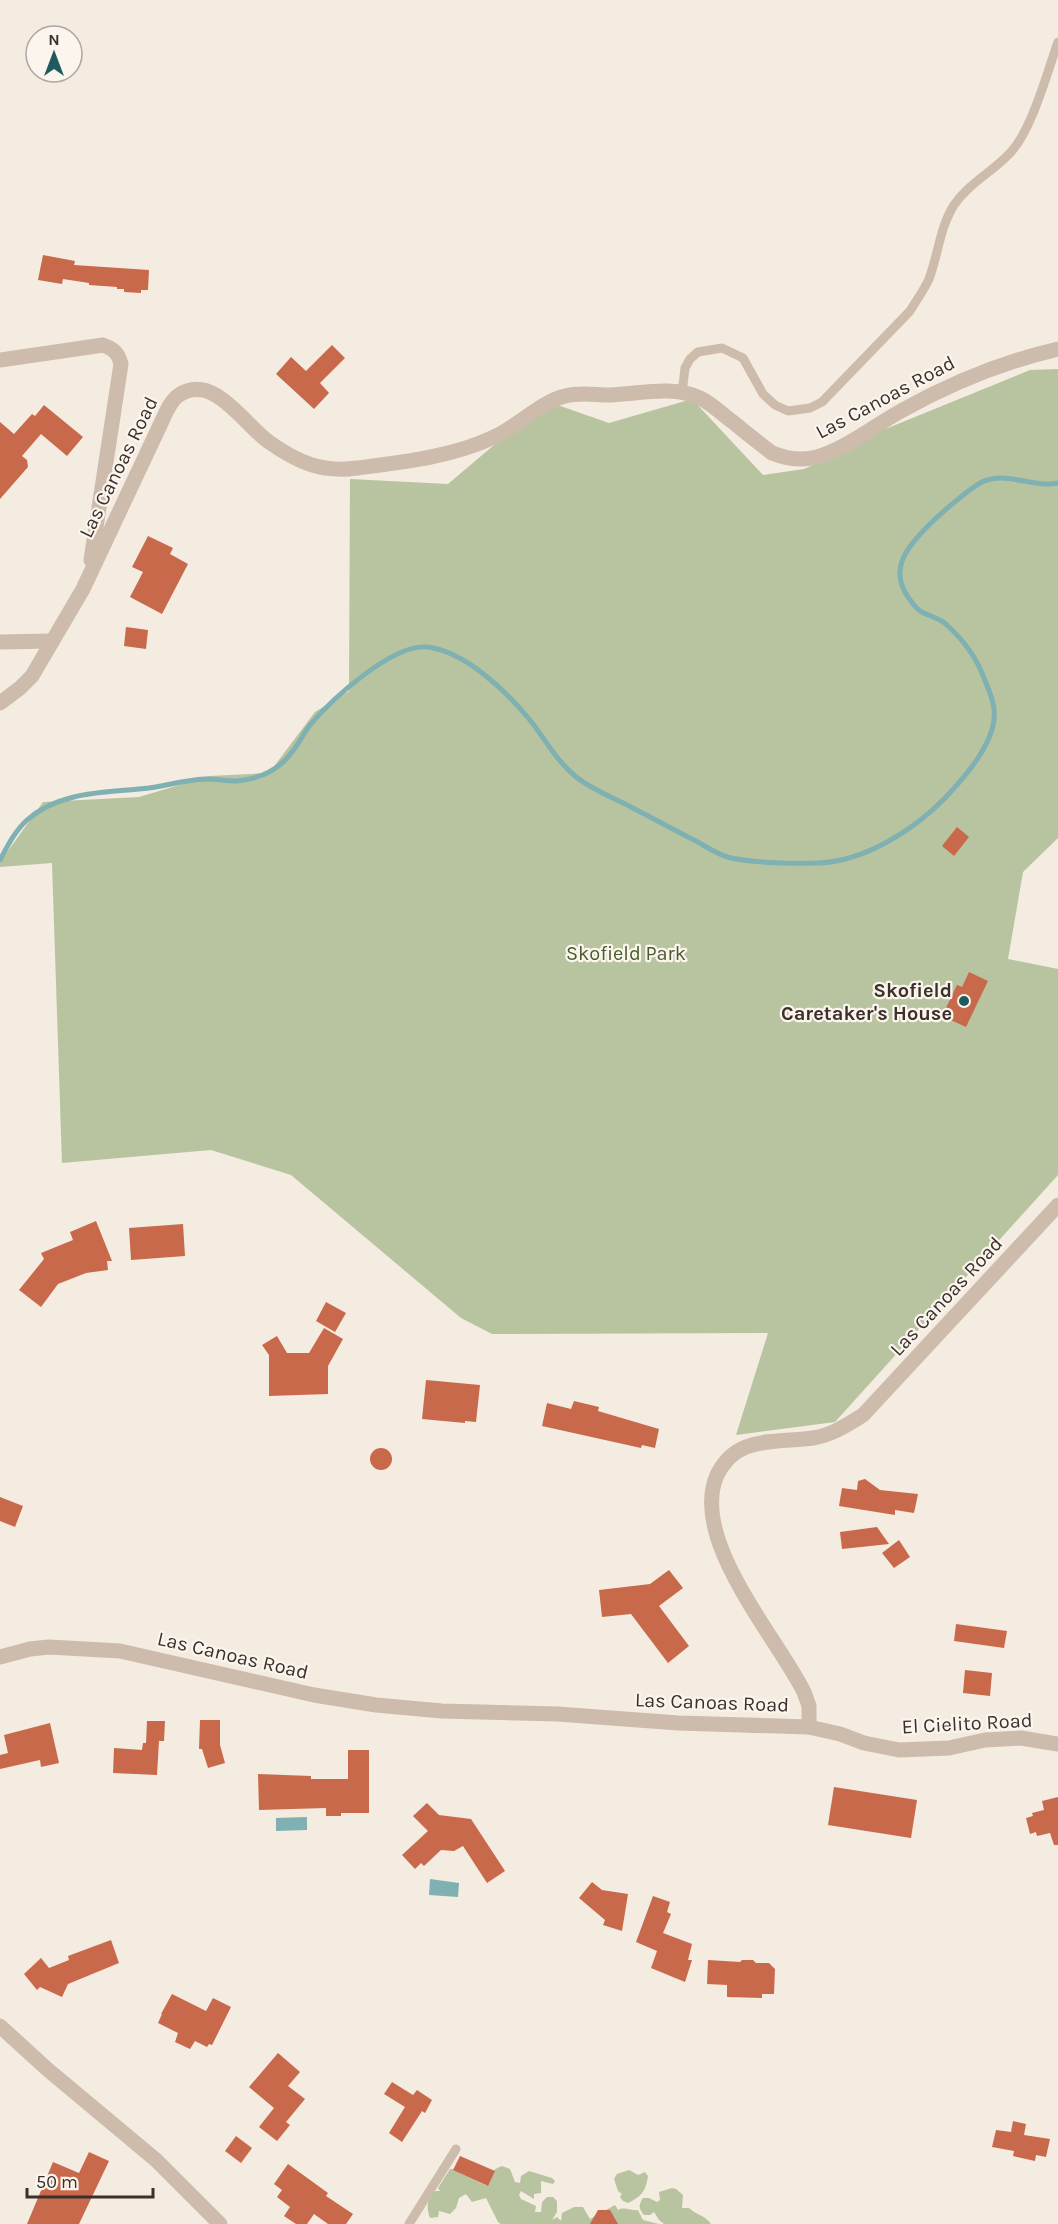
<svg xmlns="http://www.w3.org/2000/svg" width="1058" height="2224" font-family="Karla,sans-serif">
<rect width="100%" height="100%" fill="#f4ebe1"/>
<g fill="#b8c4a0">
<polygon points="1058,369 1058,838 1023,872 1008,959 1058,969 1058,1175 835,1422 736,1435 768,1333 492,1334 461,1318 291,1175 211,1150 62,1163 52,863 0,867 0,862 43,802 139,797 209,776 269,773 315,712 349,691 350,479 448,484 546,401 609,423 692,399 763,475 804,469 836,455 856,441 1030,370"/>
<path d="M502 2166 510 2169 515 2182 520 2183 521 2176 529 2171 552 2178 555 2181 553 2184 541 2181V2193L534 2194V2199L521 2191 519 2195 521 2199 536 2206 535 2212H541L542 2202 547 2197H553L557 2201V2212L552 2220 557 2217 561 2221 562 2213 574 2207H583L590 2219 615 2205 618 2210C624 2206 631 2211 638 2210L643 2220 659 2224H501L498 2222 486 2198 472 2202 466 2194 459 2198 456 2208 450 2214 439 2211 438 2217 430 2218C426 2206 427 2200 435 2191H440L438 2188 450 2169H455L462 2174 487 2186C489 2175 491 2170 502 2166Z"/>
<path d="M629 2170 638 2175 645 2172 648 2176C646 2191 641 2197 628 2203L623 2201 620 2197 622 2194 618 2191 614 2179 617 2174Z"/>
<path d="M672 2188 676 2189 683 2195 682 2208H689C696 2215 705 2215 711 2224H664L659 2220 654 2212 650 2215H644C639 2209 638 2205 643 2198H649L657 2202 660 2200 659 2192Z"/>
</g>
<g fill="#7fb0b2">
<polygon points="307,1817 307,1830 276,1831 276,1818"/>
<polygon points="430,1879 459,1883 458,1897 429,1895"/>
</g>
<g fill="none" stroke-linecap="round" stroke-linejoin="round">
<path stroke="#7fb0b2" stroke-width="5" d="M0 860C8 845 15 831 27 820 61 790 108 793 149 788 168 785 186 780 205 779 216 779 226 781 237 781 259 779 279 770 292 752 299 744 303 734 310 725 332 699 392 644 427 647 465 651 507 692 530 720 545 739 556 760 575 776 592 790 612 797 631 807 650 817 669 827 688 837 702 843 716 855 731 858 755 863 795 864 819 863 865 861 914 830 945 798 965 777 998 740 994 709 993 698 988 688 984 678 977 659 963 640 948 626 941 618 930 617 920 611 915 607 909 599 905 592 890 565 911 543 930 524 940 514 975 483 987 480 1011 473 1034 488 1058 483"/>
</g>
<g fill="#c8694b">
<polygon points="43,255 75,261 74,265 149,270 148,290 141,290 141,293 124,292 124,289 117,289 117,287 89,285 89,283 63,279 62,284 38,280"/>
<polygon points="332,345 345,358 320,383 329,393 314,409 276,374 291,357 306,371"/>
<polygon points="44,405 83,437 67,456 41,434 22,456 27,460 28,467 0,499 0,422 14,434 32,414 35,416"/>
<polygon points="148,536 173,548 170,554 188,564 162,614 130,597 143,572 132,567"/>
<polygon points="126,627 148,630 146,649 124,646"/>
<polygon points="957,827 969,837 954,856 942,846"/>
<polygon points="969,972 988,981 966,1027 942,1016 957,985 962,987"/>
<polygon points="96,1221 112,1261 107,1261 108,1270 86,1273 58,1284 41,1307 19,1290 44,1259 41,1253 73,1240 70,1232"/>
<polygon points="183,1224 185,1256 131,1260 129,1228"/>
<polygon points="326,1302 346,1313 335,1332 316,1321"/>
<polygon points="324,1328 343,1339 328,1366 328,1394 269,1396 269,1355 262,1345 277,1336 287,1353 309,1353"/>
<polygon points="426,1380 480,1385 476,1422 465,1421 465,1423 422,1419"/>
<polygon points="574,1401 599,1407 598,1411 659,1429 655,1448 642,1445 641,1448 542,1426 547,1403 571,1409"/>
<circle cx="381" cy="1459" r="11"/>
<polygon points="865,1479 880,1490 918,1494 914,1513 895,1510 895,1515 839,1506 842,1488 857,1490 858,1481"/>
<polygon points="0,1497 23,1506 15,1527 0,1521"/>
<polygon points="877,1527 889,1544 842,1549 840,1532"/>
<polygon points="899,1540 910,1557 894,1568 882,1553"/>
<polygon points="669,1570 683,1588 659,1606 689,1646 668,1663 631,1614 602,1617 599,1590 650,1584"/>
<polygon points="956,1624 1007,1631 1004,1648 954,1641"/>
<polygon points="965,1670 992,1673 990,1696 963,1693"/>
<polygon points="200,1720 220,1720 220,1745 225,1763 208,1768 202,1749 199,1749"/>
<polygon points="147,1721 165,1721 164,1741 159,1741 157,1775 113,1773 114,1748 142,1750 143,1743 146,1743"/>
<polygon points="50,1723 59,1763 41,1767 40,1760 0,1769 0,1755 8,1753 4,1735"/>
<polygon points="348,1750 369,1750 369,1813 341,1813 341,1816 326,1816 326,1808 259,1810 258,1774 311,1776 311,1779 348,1779"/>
<polygon points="834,1787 917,1800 911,1838 828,1825"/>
<polygon points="1058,1797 1058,1845 1054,1845 1050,1833 1037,1836 1036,1832 1030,1834 1026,1818 1033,1816 1032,1813 1044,1810 1042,1801"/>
<polygon points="427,1803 439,1815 471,1819 505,1871 487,1883 463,1846 454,1851 441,1850 424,1866 421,1863 415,1869 402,1855 428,1831 413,1816"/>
<polygon points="592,1882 602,1890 628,1894 622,1931 603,1925 605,1920 579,1898"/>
<polygon points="653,1896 670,1902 667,1912 671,1914 663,1933 692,1944 688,1960 692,1960 685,1982 651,1968 657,1951 636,1942"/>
<polygon points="111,1940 119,1963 68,1984 62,1997 40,1987 37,1990 24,1974 41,1958 49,1968 69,1960 68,1956"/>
<polygon points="708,1960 740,1962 742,1960 753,1960 756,1963 769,1963 775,1969 774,1994 762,1994 762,1998 727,1997 727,1985 707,1984"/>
<polygon points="172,1994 206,2011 213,1998 231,2007 212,2045 209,2044 207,2047 195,2041 190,2049 175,2042 178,2033 158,2023 162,2014 161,2014"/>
<polygon points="278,2053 300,2072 288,2086 305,2099 286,2122 290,2125 277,2141 259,2127 274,2108 249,2087"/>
<polygon points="392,2082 413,2095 417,2090 432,2100 425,2113 422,2111 402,2142 389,2133 405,2107 384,2094"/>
<polygon points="1013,2121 1026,2124 1024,2135 1050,2139 1046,2157 1036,2155 1035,2161 1013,2156 1014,2151 992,2147 996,2130 1011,2132"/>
<polygon points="236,2136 252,2148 241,2163 225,2151"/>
<polygon points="89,2152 109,2161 79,2224 27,2224 53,2162 79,2173"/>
<polygon points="460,2156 495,2171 488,2186 453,2170"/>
<polygon points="288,2164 328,2193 326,2196 353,2214 346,2224 328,2224 314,2214 307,2224 296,2224 284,2216 290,2207 277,2197 282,2190 274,2184"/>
<polygon points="598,2210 610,2210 618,2224 590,2224"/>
</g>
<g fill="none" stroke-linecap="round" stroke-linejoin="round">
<g stroke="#cdbbac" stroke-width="9">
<path d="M682 393 685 368 690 359 698 352 722 348 743 358 763 394 775 405 788 411 810 408 822 402 910 311C916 301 924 290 929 279 938 255 940 227 954 205 969 183 994 171 1011 152 1032 129 1047 73 1058 42"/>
<polyline points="409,2224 456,2149"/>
</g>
<g stroke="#cdbbac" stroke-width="15">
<path d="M0 360 103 345C114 349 118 353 121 364L91 560"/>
<polyline points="0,642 52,641"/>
<path d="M0 703 20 688 32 676 83 589 162 421C166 412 171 400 179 395 214 372 245 426 269 442 297 462 322 473 357 468 403 462 452 457 494 437 517 427 540 402 565 396 580 392 595 395 610 395 640 394 672 385 700 398 712 404 722 414 733 422 746 433 759 443 772 453 787 459 802 461 817 457 847 448 874 426 901 411 951 383 1002 362 1058 349"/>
<polyline points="0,1657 30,1649 49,1647 120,1651 314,1695 376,1705 442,1711 558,1714 678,1723 809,1727 840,1734 864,1743 899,1750 949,1748 985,1740 1021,1738 1058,1744"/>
<path d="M809 1727V1706L804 1692C776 1636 689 1539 717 1475 723 1463 733 1452 746 1447 767 1439 792 1441 813 1438 832 1435 847 1425 863 1415L1058 1205"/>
<polyline points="0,2026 47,2069 156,2160 220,2224"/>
</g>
</g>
<circle fill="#1f5a5e" stroke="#fbf5ee" stroke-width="2" cx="964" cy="1001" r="6"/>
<g text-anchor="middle" stroke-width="4.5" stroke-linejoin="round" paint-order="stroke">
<g font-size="20" fill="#3b302b" stroke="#fbf5ee">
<text transform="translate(885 397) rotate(-28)" y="7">Las Canoas Road</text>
<text transform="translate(118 467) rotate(-64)" y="7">Las Canoas Road</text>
<text transform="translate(946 1296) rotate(-47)" y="7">Las Canoas Road</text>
<text transform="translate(233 1655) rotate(13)" y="7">Las Canoas Road</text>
<text transform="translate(712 1702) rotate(2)" y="7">Las Canoas Road</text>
<text transform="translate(967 1723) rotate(-3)" y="7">El Cielito Road</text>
</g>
<g font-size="20" fill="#4a5a2e" stroke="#fbf5ee">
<text x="626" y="960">Skofield Park</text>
</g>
<g font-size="20" font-weight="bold" fill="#3b302b" stroke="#fbf5ee" text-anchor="end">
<text x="952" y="997">Skofield<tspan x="952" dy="23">Caretaker's House</tspan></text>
</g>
</g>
<g transform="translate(54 54)"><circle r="28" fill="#fbf5ee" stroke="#aea6a0" stroke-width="1.5"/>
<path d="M0-4.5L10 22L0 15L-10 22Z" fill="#1f5a5e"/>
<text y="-9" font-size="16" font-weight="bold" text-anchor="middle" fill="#3b302b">N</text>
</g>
<path d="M27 2188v9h126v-9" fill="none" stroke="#3b302b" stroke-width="3"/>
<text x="36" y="2188" font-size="18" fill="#3b302b" stroke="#fbf5ee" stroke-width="4.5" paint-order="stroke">50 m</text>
</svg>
